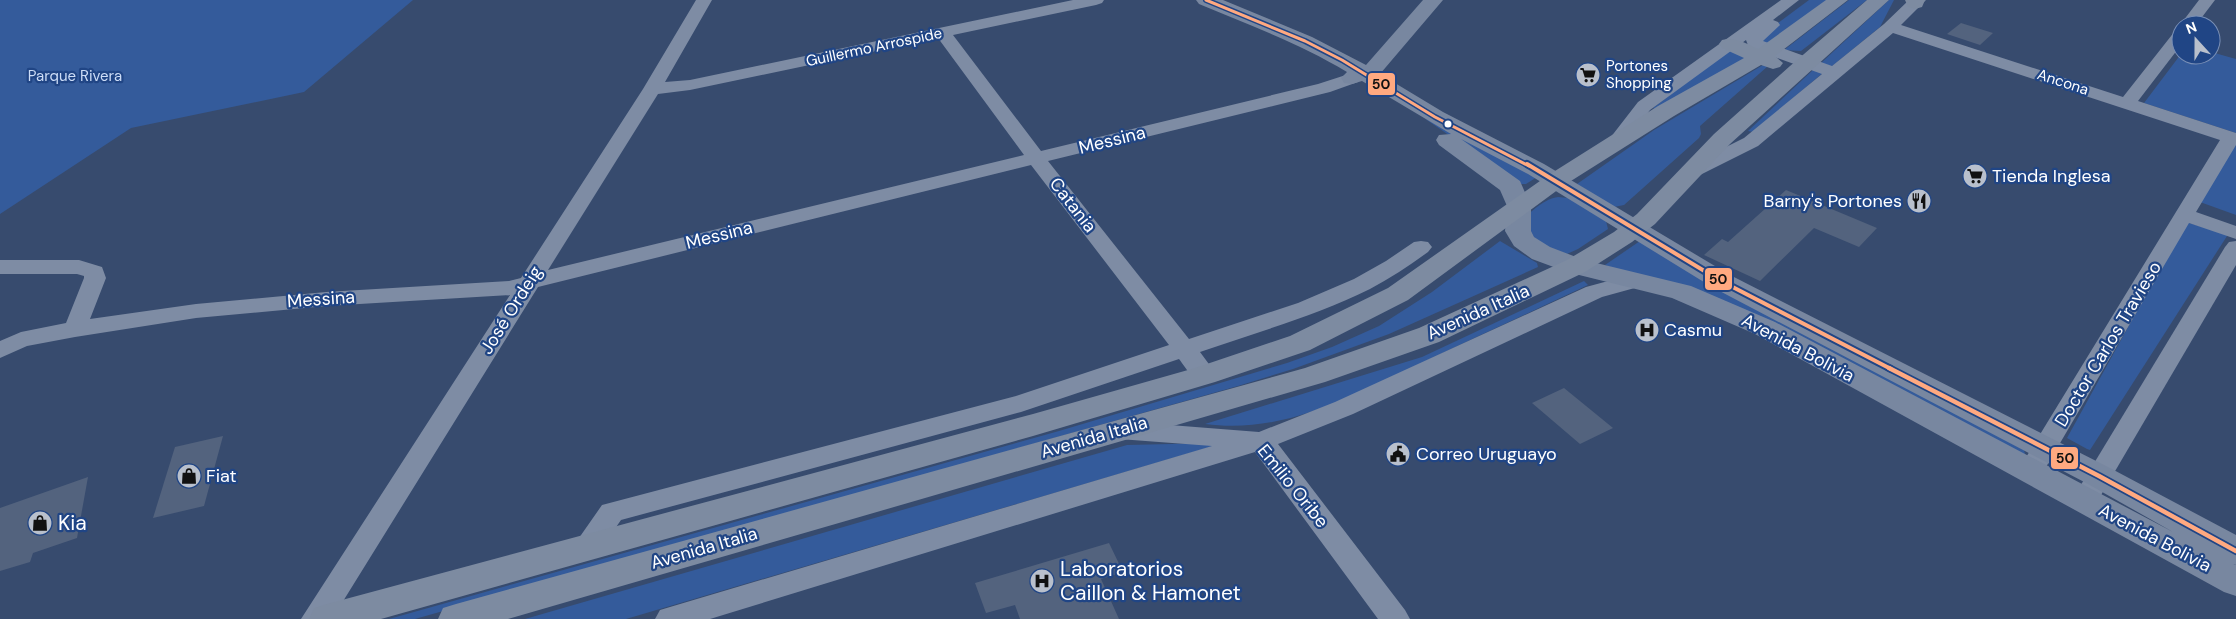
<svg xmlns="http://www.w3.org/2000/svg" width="2236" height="619" font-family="'DM Sans',sans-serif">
<rect width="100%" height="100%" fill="#374b6e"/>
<g fill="#345b9b">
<polygon points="0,0 413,0 304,92 131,128 0,214"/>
<polygon points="1809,0 1828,0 1767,46 1755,40"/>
<polygon points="1849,0 1867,0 1801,51 1784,50"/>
<polygon points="1889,0 1894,0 1880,27 1831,67 1820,64"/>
<polygon points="1728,50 1749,56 1655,109 1653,108"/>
<polygon points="2211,52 2236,59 2236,133 2144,103 2181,54 2211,55"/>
<polygon points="1763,65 1768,66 1700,126 1701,134 1699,138 1624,205 1614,207 1577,184 1654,130"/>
<polygon points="1814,69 1824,72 1753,132 1748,131"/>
<polygon points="1424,118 1537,177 1526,184 1520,184"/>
<polygon points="2236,143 2236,215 2200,202"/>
<path d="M1558 197 1568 198 1606 221 1608 229 1578 249 1567 254 1532 241 1525 218C1533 209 1545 199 1558 197Z"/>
<polygon points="2186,222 2226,234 2227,236 2090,450 2087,449 2067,438"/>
<polygon points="1500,241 1537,263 1538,267 1389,334 1293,369 1238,386 415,619 389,619 1059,431 1287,363 1332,347 1379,326 1432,292"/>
<polygon points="1640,241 2024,450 2025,454 2023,456 1762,322 1605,265"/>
<path d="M1584 281 1588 285C1535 310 1483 334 1430 359 1358 393 1287 435 1205 424L1422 357Z"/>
<polygon points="1215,443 1217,445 626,619 525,619 1127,445"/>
</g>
<g fill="#53637e">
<polygon points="1961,23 1993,33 1980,45 1947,34"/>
<polygon points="1786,190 1877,228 1859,247 1814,228 1760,281 1704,255 1722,239 1728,242"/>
<polygon points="1564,388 1613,428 1580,444 1532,403"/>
<polygon points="223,436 204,506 153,518 175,447"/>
<polygon points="88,477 77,538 33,553 30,562 0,571 0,508"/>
<polygon points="1109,543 1123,572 1101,579 1119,619 1020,619 1015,605 986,613 975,583"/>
</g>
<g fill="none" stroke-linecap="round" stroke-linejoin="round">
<g fill="#7e8ca4" fill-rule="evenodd">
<path d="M696 0H712L665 82 690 80 1073 0H1104L1102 3 1096 5 953 35 1041 151 1318 84 1352 73 1358 74 1361 78 1358 82 1330 92 1048 161 1189 339 1298 303 1354 279 1386 261 1414 242 1421 241 1428 242 1432 247 1428 252C1410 265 1391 278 1370 289 1316 316 1257 332 1200 352L1217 375 1213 381C1195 386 1189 372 1179 359L1021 412 621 520 596 556 586 559 576 556 572 548 602 505 1016 396 1169 345 1031 165 538 287 332 619H301L510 295 326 306 196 318 75 337 27 346 0 358V341L21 332 66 323 84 278V276L77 274H0V260H79L102 267 106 278 90 319 196 304 326 292 509 281 521 278 643 89ZM938 38 1024 155 548 270 658 94 690 90Z"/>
<polygon points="1781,0 1799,0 1773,20 1778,22 1780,25 1763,41 1832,66 1884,24 1909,0 1926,0 1901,25 2123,97 2175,31 2181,29 2181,45 2138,101 2236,133 2236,145 2196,212 2236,226 2236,239 2189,223 2039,479 2030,482 2021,479 2017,472 2220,140 1893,33 1758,146 1698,176 1691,178 1684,176 1681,172 1684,168 1744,138 1822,74 1749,48 1746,40 1650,110 1623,146 1616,148 1609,146 1607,142 1638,102"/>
<polygon points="2199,0 2215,0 2196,25 2181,25 2181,27 2180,25"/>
<polygon points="2236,241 2236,265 2094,507 2085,510 2076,507 2072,500 2076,493 2225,247 2229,242"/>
<polygon points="1634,274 1642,276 1645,281 1642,286 1602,297 1353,414 1278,444 1405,610 1410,619 1378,619 1255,452 710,619 655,619 660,610 670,607 1212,446 1119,439 1110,436 1106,430 1110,424 1119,421 1259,432 1335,402 1586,287"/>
</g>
<path fill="#7887a0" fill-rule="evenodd" d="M1196 0H1223L1312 37 1366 65 1423 0H1443L1380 74 1443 112 1544 164 1730 275 2110 468 2236 535V565L2231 563 2236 565V596L2224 592 1755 334 1672 298 1567 272 1532 259 1514 246 1505 231 1507 206 1500 190 1439 145 1436 140 1439 135 1451 134 1362 81 1352 84 1344 83 1341 78 1347 72C1301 44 1249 25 1199 4ZM1461 139 1528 174 1712 287 2088 484 2173 532 1775 322 1691 286 1584 260 1550 247 1534 237 1531 231V206L1520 181Z"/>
<g fill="#7d8ba1" fill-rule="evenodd">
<path d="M1826 0H1848L1775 56 1783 63 1780 67 1773 69 1761 65 1674 116 1563 186 1408 300 1310 350 1215 382 1033 436 381 619H309L314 608 327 604 1033 414 1195 368 1290 336 1388 288 1547 176 1658 106 1744 58 1722 48 1719 44 1722 40C1735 36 1747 44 1758 49Z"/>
<polygon points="1867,0 1889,0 1730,144 1655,224 1632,242 1585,272 1439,342 1325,382 508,619 438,619 443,608 456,604 1305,368 1419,328 1567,260 1614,232 1637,214 1714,134 1790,66"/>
<polygon points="1905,0 1925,0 1922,7 1915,9 1908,7"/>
</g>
<defs>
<polyline id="bus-1-far2" points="1206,0 1305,41 1342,60 1435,117 1529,166"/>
<polyline id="bus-1-far1" points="1527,164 1721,281 1891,369"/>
<polyline id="bus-1" points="1889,368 2099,476 2236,551"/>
</defs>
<use href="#bus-1-far2" stroke="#204585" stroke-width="6"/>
<use href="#bus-1-far1" stroke="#204585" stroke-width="8"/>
<use href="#bus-1" stroke="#204585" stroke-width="8"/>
<use href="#bus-1-far2" stroke="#ffa980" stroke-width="3"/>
<use href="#bus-1-far1" stroke="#ffa980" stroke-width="4"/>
<use href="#bus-1" stroke="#ffa980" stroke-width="4.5"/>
</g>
<defs>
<symbol id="supermarket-disc" viewBox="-11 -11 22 22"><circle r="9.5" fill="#b9c0cc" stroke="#204585"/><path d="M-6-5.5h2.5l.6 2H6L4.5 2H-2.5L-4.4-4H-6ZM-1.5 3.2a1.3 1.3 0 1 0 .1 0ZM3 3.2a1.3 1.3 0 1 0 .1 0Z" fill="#111"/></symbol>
<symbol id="restaurant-disc" viewBox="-11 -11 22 22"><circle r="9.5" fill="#b9c0cc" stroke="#204585"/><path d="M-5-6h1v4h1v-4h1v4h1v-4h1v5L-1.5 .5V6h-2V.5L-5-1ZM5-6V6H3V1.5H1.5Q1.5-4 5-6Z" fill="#111"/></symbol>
<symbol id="hospital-disc" viewBox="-11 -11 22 22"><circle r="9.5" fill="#b9c0cc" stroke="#204585"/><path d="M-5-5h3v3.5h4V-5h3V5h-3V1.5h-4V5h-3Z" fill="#111"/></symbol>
<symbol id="civic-disc" viewBox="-11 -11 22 22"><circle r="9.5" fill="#b9c0cc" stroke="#204585"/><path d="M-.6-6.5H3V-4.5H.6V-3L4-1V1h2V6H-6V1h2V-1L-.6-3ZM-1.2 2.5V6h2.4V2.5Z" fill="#111"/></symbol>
<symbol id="shop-disc" viewBox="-11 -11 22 22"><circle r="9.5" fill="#b9c0cc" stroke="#204585"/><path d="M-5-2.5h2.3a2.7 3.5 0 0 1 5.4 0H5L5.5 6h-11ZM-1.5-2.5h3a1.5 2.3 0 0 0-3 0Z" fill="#111"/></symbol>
</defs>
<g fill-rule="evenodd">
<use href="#supermarket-disc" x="1574" y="61" width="28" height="28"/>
<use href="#supermarket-disc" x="1961" y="162" width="28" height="28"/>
<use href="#restaurant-disc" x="1905" y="187" width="28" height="28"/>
<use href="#hospital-disc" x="1633" y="316" width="28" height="28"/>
<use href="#civic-disc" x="1384" y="440" width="28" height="28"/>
<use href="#shop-disc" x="175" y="462" width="28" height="28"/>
<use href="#shop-disc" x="26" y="509" width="28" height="28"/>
<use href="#hospital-disc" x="1028" y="567" width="28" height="28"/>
</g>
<circle fill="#fff" stroke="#204585" stroke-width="2" cx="1448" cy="124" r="4.5"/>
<g text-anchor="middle" stroke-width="4.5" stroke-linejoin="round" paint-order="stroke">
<g font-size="15" fill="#fff" stroke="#204585">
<text transform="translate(874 47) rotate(-12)" y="5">Guillermo Arrospide</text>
<text transform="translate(2063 82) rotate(18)" y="5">Ancona</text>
</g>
<g font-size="15" fill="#fff" stroke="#204585" text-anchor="start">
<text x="1606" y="71">Portones<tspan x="1606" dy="17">Shopping</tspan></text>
</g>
<g font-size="15" fill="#cdddf7" stroke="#204585">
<text x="75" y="81">Parque Rivera</text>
</g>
<g font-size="18" fill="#fff" stroke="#204585">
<text transform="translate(1112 140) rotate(-14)" y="6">Messina</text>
<text transform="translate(1073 205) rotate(52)" y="6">Catania</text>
<text transform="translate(719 235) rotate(-14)" y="6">Messina</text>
<text transform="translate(321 299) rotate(-4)" y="6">Messina</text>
<text transform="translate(511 310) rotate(-58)" y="6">José Ordeig</text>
<text transform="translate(1478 312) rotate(-24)" y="6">Avenida Italia</text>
<text transform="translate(2108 344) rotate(-59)" y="6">Doctor Carlos Travieso</text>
<text transform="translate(1798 348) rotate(28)" y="6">Avenida Bolivia</text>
<text transform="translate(1094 437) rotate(-16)" y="6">Avenida Italia</text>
<text transform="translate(1293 486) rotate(51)" y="6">Emilio Oribe</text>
<text transform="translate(2155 538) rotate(28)" y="6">Avenida Bolivia</text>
<text transform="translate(704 548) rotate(-16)" y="6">Avenida Italia</text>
</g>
<g font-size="18" fill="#fff" stroke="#204585" text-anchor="start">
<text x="1992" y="182">Tienda Inglesa</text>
<text x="1902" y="207" text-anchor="end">Barny's Portones</text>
<text x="1664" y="336">Casmu</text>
<text x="1416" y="460">Correo Uruguayo</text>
<text x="206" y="482">Fiat</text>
</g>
<g font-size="21" fill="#fff" stroke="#204585" text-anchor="start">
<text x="58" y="530">Kia</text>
<text x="1060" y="576">Laboratorios<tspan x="1060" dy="24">Caillon &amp; Hamonet</tspan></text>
</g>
</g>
<g stroke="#204585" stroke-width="2">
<rect x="1367" y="72" width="29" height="24" rx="5" fill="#ffa980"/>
<rect x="1704" y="267" width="29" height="24" rx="5" fill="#ffa980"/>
<rect x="2050" y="446" width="29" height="24" rx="5" fill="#ffa980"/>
</g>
<g font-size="14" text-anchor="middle" font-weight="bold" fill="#111">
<text x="1381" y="89">50</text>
<text x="1718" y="284">50</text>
<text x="2065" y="463">50</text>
</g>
<g transform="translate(2196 40) rotate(339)"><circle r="24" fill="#204585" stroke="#798fb6"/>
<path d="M0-4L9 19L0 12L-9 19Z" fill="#b9c0cc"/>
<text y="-8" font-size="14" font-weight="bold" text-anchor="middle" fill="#ffffff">N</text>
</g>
</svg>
